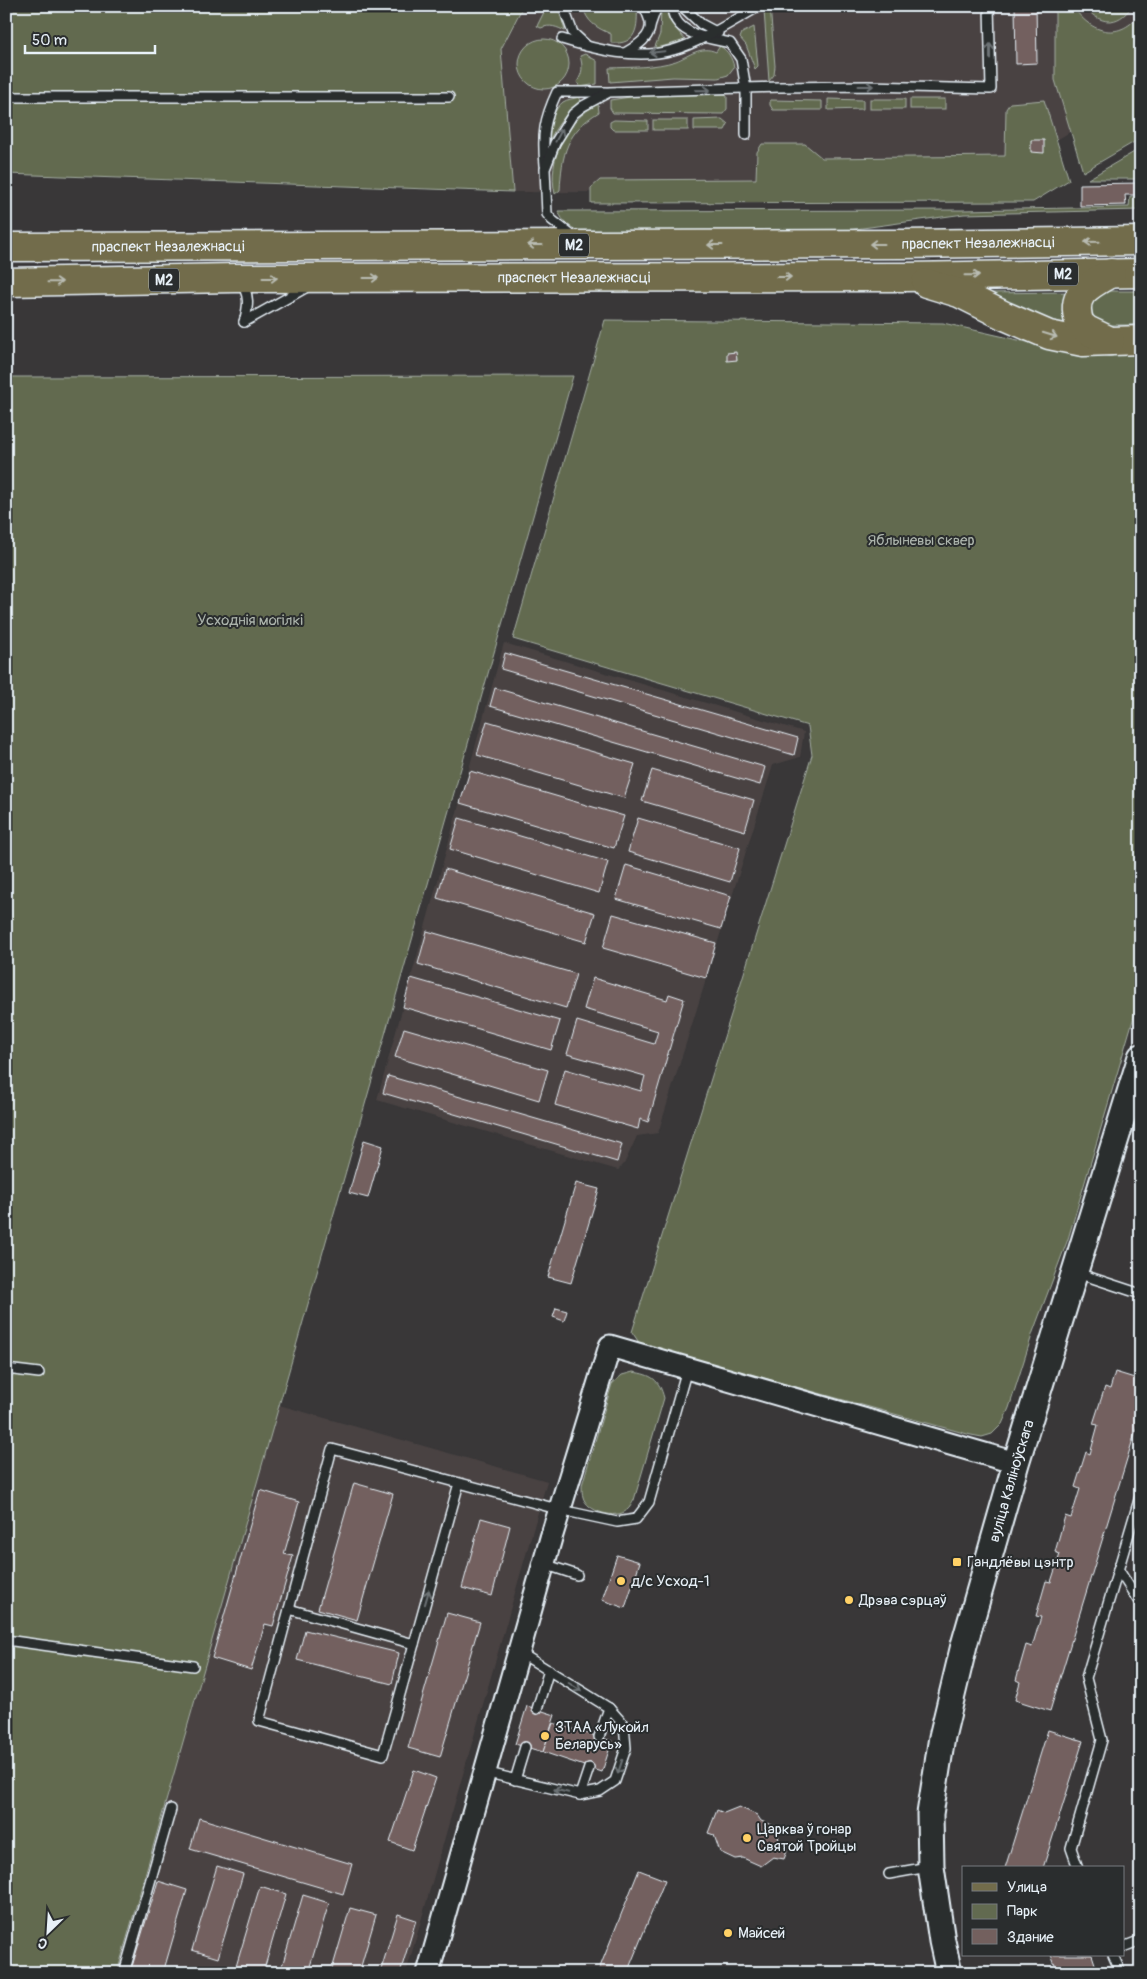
<svg xmlns="http://www.w3.org/2000/svg" width="1147" height="1979" font-family="Pangolin,sans-serif">
<rect width="100%" height="100%" fill="#393738"/>
<filter id="ink" filterUnits="userSpaceOnUse"><feTurbulence type="fractalNoise" baseFrequency=".02" numOctaves="2"/><feDisplacementMap in="SourceGraphic" scale="10" xChannelSelector="R" yChannelSelector="G"/><feConvolveMatrix kernelMatrix="1 2 1 2 8 2 1 2 1" color-interpolation-filters="sRGB"/></filter>
<g filter="url(#ink)">
<g fill="#4a4343">
<polygon points="523,6 1141,6 1141,90 967,193 513,192 501,49"/>
<polygon points="504,643 804,732 800,757 773,765 658,1133 637,1136 624,1164 618,1170 377,1100"/>
<polygon points="279,1405 547,1481 406,1973 125,1973 171,1809 165,1804"/>
</g>
<g fill="#626a50" stroke="#a5aea4">
<polygon points="6,6 523,6 501,49 513,192 6,174"/>
<path d="M547 6H558L565 31C557 27 550 24 541 28L537 26Z"/>
<path d="M583 6H637C638 28 637 45 611 43V34C597 28 586 22 583 6Z"/>
<polygon points="768,6 770,6 775,66 774,75 769,81 764,10"/>
<path d="M1055 6H1073C1090 34 1121 42 1141 12V138L1083 172 1055 80Z"/>
<path d="M1084 6H1132C1118 27 1099 25 1084 6Z"/>
<polygon points="666,8 669,20 685,40 654,49 660,34 661,10"/>
<polygon points="754,27 758,66 755,69 746,45 740,38 742,33"/>
<circle cx="544" cy="64" r="25"/>
<path d="M720 46C728 51 732 58 734 67L728 75 718 78 673 77 610 82 609 68C632 67 654 68 676 61 689 56 701 45 716 52Z"/>
<path d="M585 54 597 61V84L580 87 577 82C583 73 583 66 580 56Z"/>
<polygon points="725,94 727,96 727,109 723,114 613,113 610,108 610,100 637,96"/>
<path d="M579 97 581 100C568 112 558 123 550 139 547 129 554 108 563 102 567 99 574 99 579 97Z"/>
<polygon points="828,99 863,100 863,109 828,110"/>
<rect x="870" y="99" width="35" height="10"/>
<rect x="910" y="99" width="35" height="10"/>
<polygon points="770,100 822,101 822,110 773,110 770,105"/>
<polygon points="1044,100 1069,180 1033,202 591,203 591,188 600,180 756,179 757,152 762,144 805,144 822,158 1005,156 1006,109 1010,103"/>
<path d="M598 104 599 112C566 132 562 154 560 190L555 194C547 159 566 120 598 104Z"/>
<polygon points="722,119 728,124 725,130 694,130 694,120"/>
<polygon points="614,120 648,121 648,130 613,130 610,127 610,122"/>
<rect x="653" y="120" width="35" height="10"/>
<polygon points="1141,148 1141,179 1088,179"/>
<path d="M1130 197H1141V210L964 214 848 230 583 233C571 228 563 223 558 211L962 210 1129 207Z"/>
<polygon points="1094,291 1141,291 1141,325 1095,325 1082,305"/>
<polygon points="1071,292 1076,329 1062,327 981,293"/>
<polygon points="605,320 943,323 1071,352 1141,351 1141,993 1068,1239 1033,1332 1009,1408 1002,1424 992,1434 982,1437 971,1435 640,1344 632,1332 812,755 808,726 513,639"/>
<polygon points="573,376 117,1973 6,1973 6,377"/>
<path d="M633 1372C652 1375 659 1379 664 1398L634 1500C632 1503 630 1508 627 1510 616 1520 587 1512 583 1497 582 1494 582 1489 582 1485L612 1384 622 1375Z"/>
</g>
<g fill="#73605e" stroke="#e8f1f8">
<polygon points="1015,6 1036,6 1037,63 1016,64"/>
<polygon points="1031,140 1044,140 1044,153 1031,152"/>
<polygon points="1141,183 1141,195 1125,195 1126,205 1080,206 1080,184"/>
<polygon points="736,352 737,360 727,361 727,353"/>
<polygon points="505,653 798,738 794,755 501,669"/>
<polygon points="495,688 765,767 760,785 490,706"/>
<polygon points="487,721 635,764 624,798 477,755"/>
<polygon points="652,770 754,800 745,831 642,801"/>
<polygon points="470,771 624,816 614,848 460,803"/>
<polygon points="459,818 608,862 599,893 450,849"/>
<polygon points="638,818 740,848 730,882 628,852"/>
<polygon points="626,865 731,896 721,929 616,899"/>
<polygon points="445,869 595,913 586,942 437,898"/>
<polygon points="613,914 716,943 706,978 603,948"/>
<polygon points="427,931 576,974 566,1008 418,964"/>
<polygon points="411,978 560,1021 551,1050 403,1007"/>
<polygon points="593,978 667,1000 669,994 684,999 648,1122 640,1119 638,1129 555,1105 565,1069 641,1091 645,1076 567,1054 577,1021 654,1044 658,1031 584,1009"/>
<polygon points="404,1028 548,1070 539,1100 395,1057"/>
<polygon points="388,1076 622,1144 617,1162 383,1093"/>
<polygon points="364,1140 383,1146 368,1198 349,1193"/>
<polygon points="576,1183 599,1189 571,1283 548,1277"/>
<polygon points="556,1308 567,1311 564,1321 553,1317"/>
<polygon points="1115,1372 1141,1380 1141,1413 1050,1711 1015,1700 1020,1682 1016,1680 1026,1645 1032,1647 1041,1617 1036,1616 1046,1581 1051,1582 1060,1554 1055,1552 1065,1516 1071,1518 1080,1489 1075,1487 1086,1452 1090,1454 1098,1425 1093,1424 1105,1387 1110,1389"/>
<polygon points="354,1483 393,1494 357,1620 318,1609"/>
<polygon points="260,1490 299,1502 284,1554 293,1556 273,1626 265,1624 251,1670 212,1658"/>
<polygon points="481,1518 510,1526 492,1596 462,1588"/>
<polygon points="617,1555 640,1562 625,1608 602,1600"/>
<polygon points="447,1613 480,1622 440,1757 408,1748"/>
<polygon points="305,1630 399,1653 392,1684 297,1660"/>
<polygon points="527,1706 555,1715 543,1752 515,1744"/>
<polygon points="553,1723 612,1741 602,1772 543,1752"/>
<polygon points="1048,1730 1083,1741 1043,1868 1005,1868"/>
<polygon points="414,1770 436,1778 412,1850 390,1842"/>
<polygon points="739,1807 757,1815 761,1821 777,1827 779,1841 789,1846 784,1859 773,1857 761,1866 743,1858 735,1859 720,1852 714,1835 708,1833 717,1810 724,1813"/>
<polygon points="199,1818 352,1864 343,1894 190,1849"/>
<polygon points="217,1866 243,1874 218,1958 192,1950"/>
<polygon points="639,1870 665,1880 627,1973 599,1973 598,1972"/>
<polygon points="158,1881 187,1890 163,1973 130,1973"/>
<polygon points="260,1886 286,1894 263,1973 243,1973 235,1970"/>
<polygon points="303,1895 329,1903 308,1973 280,1973"/>
<polygon points="350,1908 376,1915 359,1973 331,1973"/>
<polygon points="398,1914 416,1920 400,1973 380,1973"/>
<polygon points="1051,1955 1092,1955 1098,1973 1058,1973"/>
</g>
<g fill="none" stroke-linecap="round" stroke-linejoin="round">
<defs>
<g id="service">
<polyline points="563,6 573,33 587,46"/>
<path d="M672 6C673 35 708 38 730 43L741 59 746 89V135"/>
<polyline points="685,6 685,9 701,24 718,33"/>
<polyline points="651,23 657,6"/>
<path d="M562 39C597 50 637 60 673 50 700 43 734 20 760 6"/>
<path d="M625 53C635 47 653 37 650 22 649 17 646 11 644 6"/>
<polyline points="6,97 449,97"/>
<path d="M545 165C542 134 544 120 557 92H606"/>
<polyline points="575,238 552,220 547,214 545,169 555,143 573,114 583,106 609,92 780,87 867,86 991,89 989,6"/>
<path d="M239 282C251 293 248 308 244 322"/>
<polyline points="244,322 307,287"/>
<polyline points="1077,1273 1141,1294"/>
<polyline points="6,1369 39,1373"/>
<polyline points="459,1483 383,1755 259,1721 332,1449 561,1510 617,1522 636,1519 649,1502 687,1369"/>
<polyline points="544,1564 577,1575"/>
<polyline points="1118,1569 1141,1605"/>
<polyline points="289,1609 414,1644"/>
<polyline points="6,1640 193,1666"/>
<polyline points="519,1652 609,1708 599,1737"/>
<polyline points="537,1709 549,1670"/>
<polyline points="484,1772 580,1795 589,1768"/>
<polyline points="515,1780 525,1747"/>
<polyline points="580,1795 600,1791 615,1781 626,1748 624,1725 609,1708"/>
<polyline points="1078,1868 1071,1848 1102,1740 1086,1678 1141,1493"/>
<polyline points="889,1874 928,1867"/>
<polyline points="1123,1947 1141,1940"/>
<polyline points="1113,1955 1121,1973"/>
<polyline points="124,1973 171,1809"/>
</g>
<polyline id="tertiary" points="428,1973 551,1538 610,1346 1016,1463"/>
<g id="secondary">
<path id="s1" d="M949 1973 942 1941 931 1867 930 1814 942 1737 964 1645 1016 1463 1141 1057"/>
</g>
<g id="primary">
<path id="s2" d="M6 247 904 244 1141 241"/>
<path id="s3" d="M6 282 235 278 906 277 1141 273"/>
<polyline points="926,283 959,293 1005,316 1049,335 1083,342 1141,340"/>
<path d="M1110 341 1087 330 1080 324C1069 294 1088 286 1111 273"/>
</g>
</defs>
<use href="#service" stroke="#e8f1f8" stroke-width="12"/>
<use href="#tertiary" stroke="#e8f1f8" stroke-width="25"/>
<use href="#secondary" stroke="#e8f1f8" stroke-width="29"/>
<use href="#primary" stroke="#e8f1f8" stroke-width="31"/>
<use href="#service" stroke="#2a2d2e" stroke-width="9"/>
<use href="#tertiary" stroke="#2a2d2e" stroke-width="21"/>
<use href="#secondary" stroke="#2a2d2e" stroke-width="25"/>
<use href="#primary" stroke="#726c4b" stroke-width="28"/>
</g>
<defs><path id="oneway-shaft" d="M-6 0H5M1.5-3L5.5 0L1.5 3" fill="none" stroke-width="1.6" stroke-linecap="round" stroke-linejoin="round" transform="scale(1.25)"/></defs>
<g stroke="#6c7275">
<use href="#oneway-shaft" transform="translate(990 51) rotate(-90)"/>
<use href="#oneway-shaft" transform="translate(657 52) rotate(174)"/>
<use href="#oneway-shaft" transform="translate(866 86)"/>
<use href="#oneway-shaft" transform="translate(703 90) rotate(-1)"/>
<use href="#oneway-shaft" transform="translate(559 135) rotate(-62)"/>
<use href="#oneway-shaft" transform="translate(427 1597) rotate(-74)"/>
<use href="#oneway-shaft" transform="translate(575 1687) rotate(32)"/>
<use href="#oneway-shaft" transform="translate(620 1767) rotate(108)"/>
<use href="#oneway-shaft" transform="translate(561 1791) rotate(-167)"/>
</g>
<g stroke="#b9bcb3">
<use href="#oneway-shaft" transform="translate(1092 242) rotate(179)"/>
<use href="#oneway-shaft" transform="translate(877 244) rotate(180)"/>
<use href="#oneway-shaft" transform="translate(535 245) rotate(180)"/>
<use href="#oneway-shaft" transform="translate(715 245) rotate(180)"/>
<use href="#oneway-shaft" transform="translate(972 275) rotate(-1)"/>
<use href="#oneway-shaft" transform="translate(784 277)"/>
<use href="#oneway-shaft" transform="translate(270 278)"/>
<use href="#oneway-shaft" transform="translate(371 278)"/>
<use href="#oneway-shaft" transform="translate(55 282) rotate(-1)"/>
<use href="#oneway-shaft" transform="translate(1050 335) rotate(17)"/>
</g>
</g>
<g fill="#ffd166" stroke="#2a2d2e" stroke-width="2">
<rect x="952" y="1557" width="10" height="10" rx="2.5"/>
<circle cx="621" cy="1581" r="5"/>
<circle cx="849" cy="1600" r="5"/>
<circle cx="545" cy="1736" r="5"/>
<circle cx="747" cy="1838" r="5"/>
<circle cx="728" cy="1933" r="5"/>
</g>
<g text-anchor="middle" stroke-width="4" stroke-linejoin="round" paint-order="stroke">
<g fill="#2a2d2e" stroke="#afb6bb" stroke-width="1">
<rect x="559" y="233.5" width="30" height="23" rx="4"/>
<rect x="1048" y="262.5" width="30" height="23" rx="4"/>
<rect x="149" y="268.5" width="30" height="23" rx="4"/>
</g>
<g font-size="14" font-weight="bold" fill="#e8f1f8">
<text x="574" y="250">М2</text>
<text x="1063" y="279">М2</text>
<text x="164" y="285">М2</text>
</g>
<g font-size="15" fill="#e8f1f8" stroke="#2a2d2e">
<text dy="5" stroke="none"><textPath href="#s2" startOffset="972">праспект Незалежнасці</textPath></text>
<text dy="5" stroke="none"><textPath href="#s2" startOffset="162">праспект Незалежнасці</textPath></text>
<text dy="5" stroke="none"><textPath href="#s3" startOffset="568">праспект Незалежнасці</textPath></text>
<text dy="5" stroke="none"><textPath href="#s1" startOffset="504">вуліца Каліноўскага</textPath></text>
</g>
<g font-size="15" fill="#acb4ac" stroke="#2a2d2e">
<text x="921" y="545">Яблыневы сквер</text>
<text x="250" y="625">Усходнія могілкі</text>
</g>
<g font-size="15" fill="#e8f1f8" stroke="#2a2d2e" text-anchor="start">
<text x="967" y="1567">Гандлёвы цэнтр</text>
<text x="631" y="1586">д/с Усход-1</text>
<text x="859" y="1605">Дрэва сэрцаў</text>
<text x="555" y="1732">ЗТАА «Лукойл<tspan x="555" dy="17">Беларусь»</tspan></text>
<text x="757" y="1834">Царква ў гонар<tspan x="757" dy="17">Святой Тройцы</tspan></text>
<text x="738" y="1938">Майсей</text>
</g>
</g>
<rect width="1147" height="1979" fill="none" stroke="#2a2d2e" stroke-width="25"/>
<rect x="12" y="12" width="1122" height="1954" fill="none" stroke="#e8f1f8" stroke-width="2" filter="url(#ink)"/>
<rect x="962" y="1866" width="162" height="90" fill="#2a2d2e" stroke="#767b7f"/>
<rect x="972" y="1883" width="25" height="8" fill="#726c4b" stroke="#767b7f"/>
<text x="1007" y="1892" font-size="15" fill="#e8f1f8">Улица</text>
<rect x="972" y="1904" width="25" height="15" fill="#626a50" stroke="#767b7f"/>
<text x="1007" y="1916" font-size="15" fill="#e8f1f8">Парк</text>
<rect x="972" y="1929" width="25" height="15" fill="#73605e" stroke="#767b7f"/>
<text x="1007" y="1942" font-size="15" fill="#e8f1f8">Здание</text>
<g transform="translate(48 1932) rotate(205)" stroke="#2a2d2e" stroke-width="4" paint-order="stroke">
<path d="M0-4L9 19L0 12L-9 19Z" fill="#e8f1f8"/>
<text y="-8" font-size="14" font-weight="bold" text-anchor="middle" fill="#e8f1f8">С</text>
</g>
<path d="M25 45v8h130v-8" fill="none" stroke="#e8f1f8" stroke-width="2.5"/>
<text x="32" y="45" font-size="15" fill="#e8f1f8" stroke="#2a2d2e" stroke-width="4" paint-order="stroke">50 m</text>
</svg>
